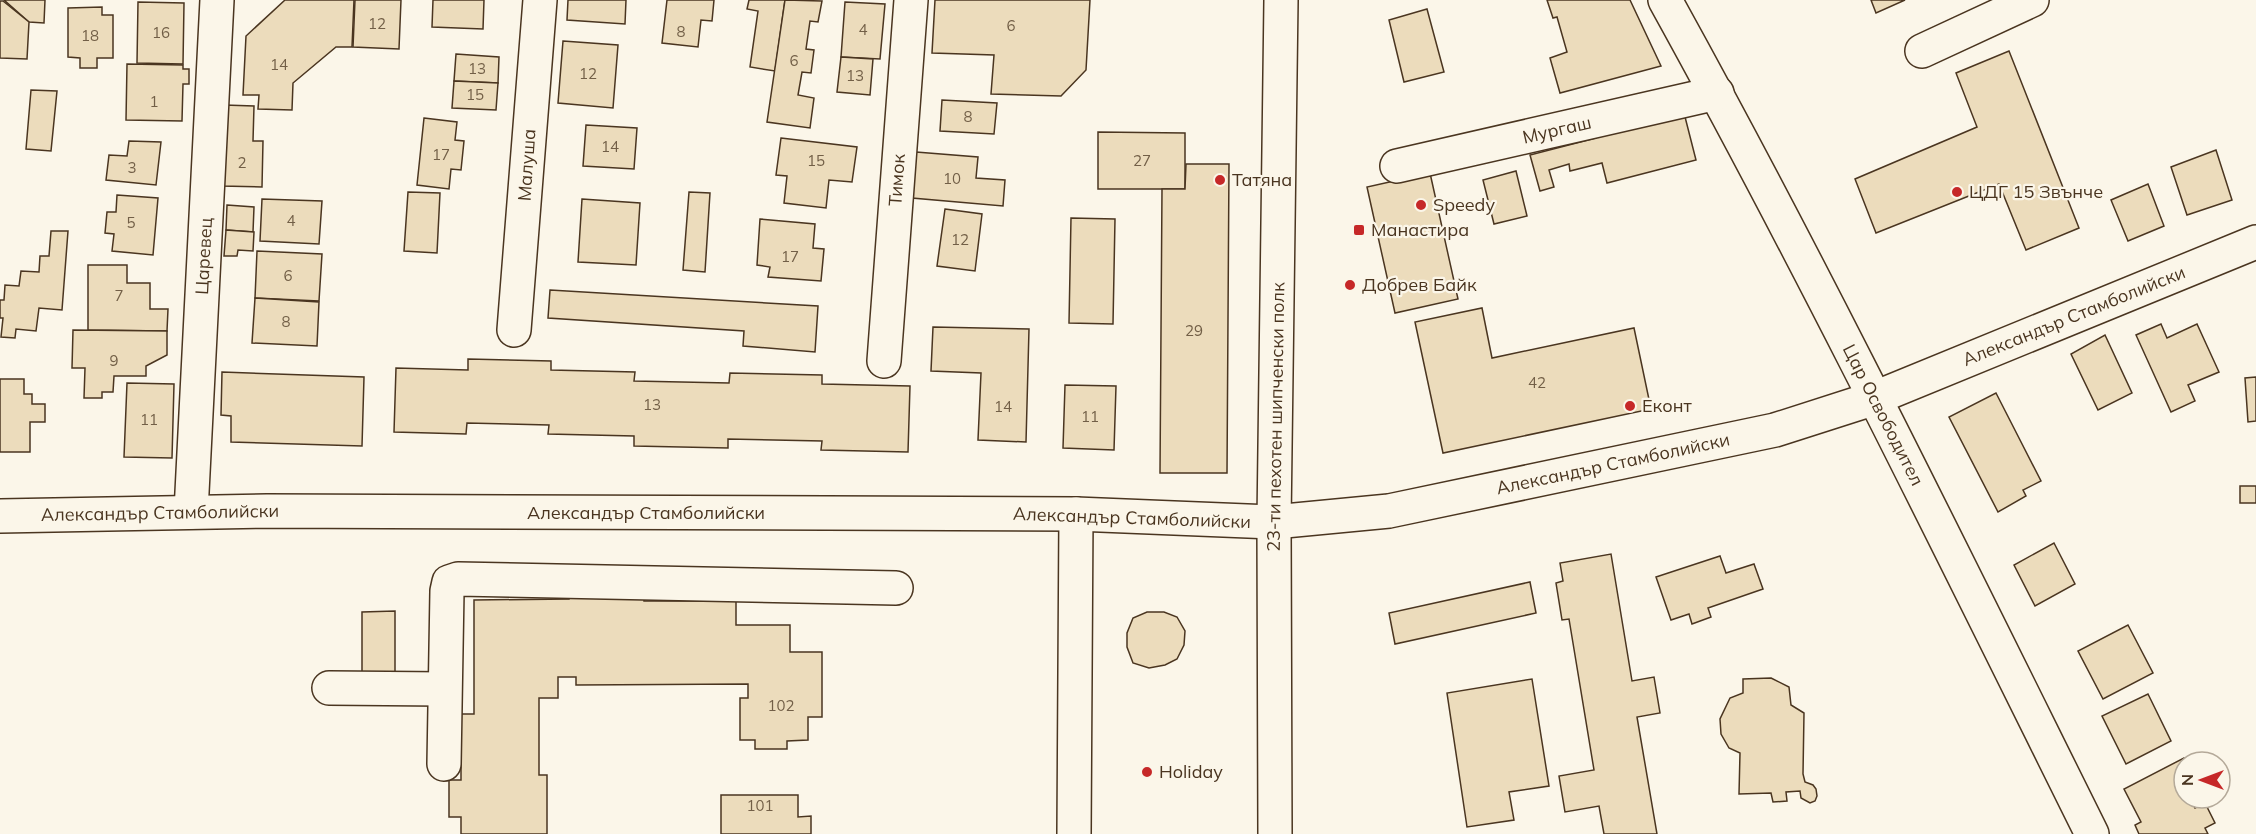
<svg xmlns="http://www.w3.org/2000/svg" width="2256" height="834" font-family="Mulish,sans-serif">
<rect width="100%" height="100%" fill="#fbf6e9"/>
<g fill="#ecdcbc" stroke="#4a3520" stroke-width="1.5">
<polygon points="4,0 45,0 44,23 29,22"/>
<polygon points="285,0 354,0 352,47 336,47 293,83 292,110 258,109 259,95 243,95 246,36"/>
<polygon points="355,0 401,0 399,49 353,47"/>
<polygon points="433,0 484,0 483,29 432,27"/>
<polygon points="568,0 626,0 625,24 567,20"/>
<polygon points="667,0 714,0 712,21 701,20 698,47 662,43"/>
<polygon points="749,0 785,0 775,71 750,67 758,11 747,9"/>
<polygon points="785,0 822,1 818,22 810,21 806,49 814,50 811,73 802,72 798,95 814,98 810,128 767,122"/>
<polygon points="935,0 1090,0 1086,70 1061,96 991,94 994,55 932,53"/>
<polygon points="1547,0 1630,0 1661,66 1560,93 1550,58 1567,52 1557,17 1553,18"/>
<polygon points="1871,0 1905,0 1876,13"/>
<polygon points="0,1 3,1 29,22 27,59 0,58"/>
<polygon points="138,2 184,3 183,64 137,63"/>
<polygon points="845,2 885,4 880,59 841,57"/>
<polygon points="102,7 102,15 113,15 113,58 97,58 97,68 80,68 80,58 68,57 68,8"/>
<polygon points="1427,9 1444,72 1404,82 1389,20"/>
<polygon points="563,41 618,45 613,108 558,103"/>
<polygon points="2009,51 2079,228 2026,250 1999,184 1876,233 1855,179 1977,127 1956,73"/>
<polygon points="456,54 499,57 498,83 454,81"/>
<polygon points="841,57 873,59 870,95 837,92"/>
<polygon points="127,64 183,65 183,69 189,69 189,84 183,84 182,121 126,120"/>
<polygon points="454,81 498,83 496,110 452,108"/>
<polygon points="31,90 57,91 51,151 26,149"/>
<polygon points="942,100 997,103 994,134 940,131"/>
<polygon points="224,105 254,106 253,141 263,141 262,187 221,186"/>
<polygon points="1683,109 1696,160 1607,183 1602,163 1570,171 1569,164 1549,170 1554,187 1540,191 1530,155 1596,138 1595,132"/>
<polygon points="424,118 457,122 455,140 464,141 461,170 451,169 449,189 417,185"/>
<polygon points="586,125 637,128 634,169 583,166"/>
<polygon points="1098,132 1185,133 1185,189 1098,189"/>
<polygon points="781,138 857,147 852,182 829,180 826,208 784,203 787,176 776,175"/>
<polygon points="129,141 161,142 156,185 106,180 109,155 127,156"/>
<polygon points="2216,150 2232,200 2187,215 2171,167"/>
<polygon points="916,152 978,157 976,178 1005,180 1003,206 912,198"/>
<polygon points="1186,164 1229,164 1227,473 1160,473 1162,189 1185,189"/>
<polygon points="1516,171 1527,216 1494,224 1483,180"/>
<polygon points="1430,173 1458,299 1395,313 1367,187"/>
<polygon points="2148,184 2164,226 2128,241 2111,200"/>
<polygon points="408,192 440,193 437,253 404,251"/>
<polygon points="689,192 710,193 705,272 683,270"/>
<polygon points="117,195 158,198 153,255 112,251 114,234 105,233 107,212 116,212"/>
<polygon points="262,199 322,201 319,244 260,241"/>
<polygon points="582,199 640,203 636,265 578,262"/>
<polygon points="227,205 254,207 253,232 226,230"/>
<polygon points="945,209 982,214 975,271 937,266"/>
<polygon points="1071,218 1115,219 1113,324 1069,323"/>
<polygon points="760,219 815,224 813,248 824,249 821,281 768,277 770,267 757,265"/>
<polygon points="226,230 254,232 253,251 238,250 237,256 224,256"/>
<polygon points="51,231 68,231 62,310 39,308 36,331 16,329 15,338 1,337 3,318 0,318 0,300 4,300 5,285 19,286 21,271 39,272 40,256 49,256"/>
<polygon points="257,251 322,254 319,301 255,298"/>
<polygon points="88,265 127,265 127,283 150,283 150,309 168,309 167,331 88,330"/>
<polygon points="550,290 818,306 815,352 743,346 744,331 548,318"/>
<polygon points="255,298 319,302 317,346 252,343"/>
<polygon points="1482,308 1492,358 1634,328 1651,409 1443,453 1415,322"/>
<polygon points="2161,324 2167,338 2197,324 2219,372 2188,385 2195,401 2171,412 2136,335"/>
<polygon points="933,327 1029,329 1026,442 978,440 981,373 931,371"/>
<polygon points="73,330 167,331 167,355 146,366 146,376 114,376 113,392 102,392 102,398 84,398 85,368 72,368"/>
<polygon points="2105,335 2132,393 2098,410 2071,354"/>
<polygon points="468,359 551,361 551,370 635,372 634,381 729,383 730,373 822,375 822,384 910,386 908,452 821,450 822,441 728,439 728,448 634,446 634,436 548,434 549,425 467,423 466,434 394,432 396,368 468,370"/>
<polygon points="222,372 364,377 362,446 231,442 231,416 221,415"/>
<polygon points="2256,377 2256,421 2248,422 2245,378"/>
<polygon points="0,379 24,379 24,394 32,394 32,404 45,404 45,422 30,422 30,452 0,452"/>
<polygon points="127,383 174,384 172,458 124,457"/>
<polygon points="1065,385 1116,386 1114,450 1063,448"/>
<polygon points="1996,393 2041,481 2023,490 2026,496 1998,512 1949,417"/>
<rect x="2240" y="486" width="16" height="17"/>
<polygon points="2054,543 2075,584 2035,606 2014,565"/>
<polygon points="1611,554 1632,681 1654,677 1660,713 1637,717 1657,834 1604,834 1599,806 1565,812 1559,776 1594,770 1569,619 1562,620 1556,583 1563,581 1560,563"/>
<polygon points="1720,556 1726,573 1754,564 1763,589 1708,608 1711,617 1692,624 1689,614 1671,620 1656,577"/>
<polygon points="1530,582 1536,613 1395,644 1389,613"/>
<polygon points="569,589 644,589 644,601 736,601 736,625 790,625 790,652 822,652 822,717 808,717 808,740 787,741 787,749 755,749 755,740 740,740 740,698 748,698 748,684 576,685 576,677 558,677 558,698 539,698 539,775 547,775 547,834 461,834 461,817 449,817 449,780 461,780 461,745 449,714 474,714 474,600 569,599"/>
<polygon points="395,611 395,673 362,673 362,612"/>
<polygon points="1147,612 1164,612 1177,617 1185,631 1184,645 1177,659 1165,665 1149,668 1133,663 1127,647 1127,633 1133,618"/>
<polygon points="2128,625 2153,673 2103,699 2078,651"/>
<polygon points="1771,678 1789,687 1791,705 1804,713 1803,774 1805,782 1813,785 1816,789 1817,796 1815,801 1810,803 1801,798 1800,791 1786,792 1787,801 1773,802 1771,793 1739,794 1740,753 1729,748 1721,734 1720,719 1730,698 1743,693 1743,679"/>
<polygon points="1532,679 1549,786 1509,792 1514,820 1467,827 1447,693"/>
<polygon points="2148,694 2171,741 2126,764 2102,716"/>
<polygon points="2184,758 2186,762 2184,762 2184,798 2190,798 2195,808 2205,803 2215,823 2205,828 2208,834 2139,834 2135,825 2141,822 2124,789"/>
<polygon points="721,795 798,795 798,817 811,816 811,834 721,834"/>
</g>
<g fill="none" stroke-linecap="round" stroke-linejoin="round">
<defs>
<g id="minor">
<path d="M1665 0C1816 273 1953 554 2092 834"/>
<polyline points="1922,51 2032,0"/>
<polyline points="1397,166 1717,93"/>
<polyline points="514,330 540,0"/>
<polyline points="884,361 911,0"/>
<polyline points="191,512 217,0"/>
<polyline points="1274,522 1389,511 1775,430 1875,398 2256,242"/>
<polyline points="329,688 444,689"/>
<polyline points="444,764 447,591 449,582 458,579 896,588"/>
<polyline points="1074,834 1076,514"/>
</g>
<g id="major">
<polyline points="0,516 267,511 1076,514 1274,522"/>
<polyline points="1275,834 1274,522 1281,0"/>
</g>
</defs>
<use href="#minor" stroke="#4a3520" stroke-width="36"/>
<use href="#major" stroke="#4a3520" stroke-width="36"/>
<use href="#minor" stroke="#fbf6e9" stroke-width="33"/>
<use href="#major" stroke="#fbf6e9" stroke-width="33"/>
</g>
<g fill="#c62828" stroke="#fbf6e9" stroke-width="2">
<circle cx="1220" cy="180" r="6"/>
<circle cx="1957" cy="192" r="6"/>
<circle cx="1421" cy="205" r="6"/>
<rect x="1353" y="224" width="12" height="12" rx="3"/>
<circle cx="1350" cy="285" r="6"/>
<circle cx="1630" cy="406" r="6"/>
<circle cx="1147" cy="772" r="6"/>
</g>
<g text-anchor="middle" stroke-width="4.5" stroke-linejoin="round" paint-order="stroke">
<g font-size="15" fill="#725f47">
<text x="377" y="29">12</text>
<text x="1011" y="31">6</text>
<text x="863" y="35">4</text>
<text x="681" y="37">8</text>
<text x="161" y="38">16</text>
<text x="90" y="41">18</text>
<text x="794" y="66">6</text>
<text x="279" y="70">14</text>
<text x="477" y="74">13</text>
<text x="588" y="79">12</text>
<text x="855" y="81">13</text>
<text x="475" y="100">15</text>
<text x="154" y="107">1</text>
<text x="968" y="122">8</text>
<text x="610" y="152">14</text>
<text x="441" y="160">17</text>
<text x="816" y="166">15</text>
<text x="1142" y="166">27</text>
<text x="242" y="168">2</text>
<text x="132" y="173">3</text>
<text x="952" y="184">10</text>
<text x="291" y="226">4</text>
<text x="131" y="228">5</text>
<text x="960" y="245">12</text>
<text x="790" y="262">17</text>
<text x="288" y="281">6</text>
<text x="119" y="301">7</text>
<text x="286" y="327">8</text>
<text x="1194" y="336">29</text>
<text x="114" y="366">9</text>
<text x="1537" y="388">42</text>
<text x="652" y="410">13</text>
<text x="1003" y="412">14</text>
<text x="1090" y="422">11</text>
<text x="149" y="425">11</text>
<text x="781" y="711">102</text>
<text x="760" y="811">101</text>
</g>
<g font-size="18" fill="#4a3520" stroke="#fbf6e9">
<text transform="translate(1557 130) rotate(-13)" y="6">Мургаш</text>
<text transform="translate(527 165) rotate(-86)" y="6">Малуша</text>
<text transform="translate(897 180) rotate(-86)" y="6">Тимок</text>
<text transform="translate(204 256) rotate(-87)" y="6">Царевец</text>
<text transform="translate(2074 316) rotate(-22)" y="6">Александър Стамболийски</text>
<text transform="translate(1883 415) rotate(63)" y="6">Цар Освободител</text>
<text transform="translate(1276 417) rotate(-89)" y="6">23-ти пехотен шипченски полк</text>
<text transform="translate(1613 464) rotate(-12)" y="6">Александър Стамболийски</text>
<text transform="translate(160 513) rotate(-1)" y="6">Александър Стамболийски</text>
<text x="646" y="519">Александър Стамболийски</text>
<text transform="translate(1132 518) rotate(2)" y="6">Александър Стамболийски</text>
</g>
<g font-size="18" fill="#4a3520" stroke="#fbf6e9" text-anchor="start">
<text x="1232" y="186">Татяна</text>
<text x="1969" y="198">ЦДГ 15 Звънче</text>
<text x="1433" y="211">Speedy</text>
<text x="1371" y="236">Манастира</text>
<text x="1362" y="291">Добрев Байк</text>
<text x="1642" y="412">Еконт</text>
<text x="1159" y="778">Holiday</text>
</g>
</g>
<g transform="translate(2202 780) rotate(270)"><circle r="28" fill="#fbf6e9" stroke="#b4a999" stroke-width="1.5"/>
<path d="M0-4.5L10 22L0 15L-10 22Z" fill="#c62828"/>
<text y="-9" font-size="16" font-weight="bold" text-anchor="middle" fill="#4a3520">N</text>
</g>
</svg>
